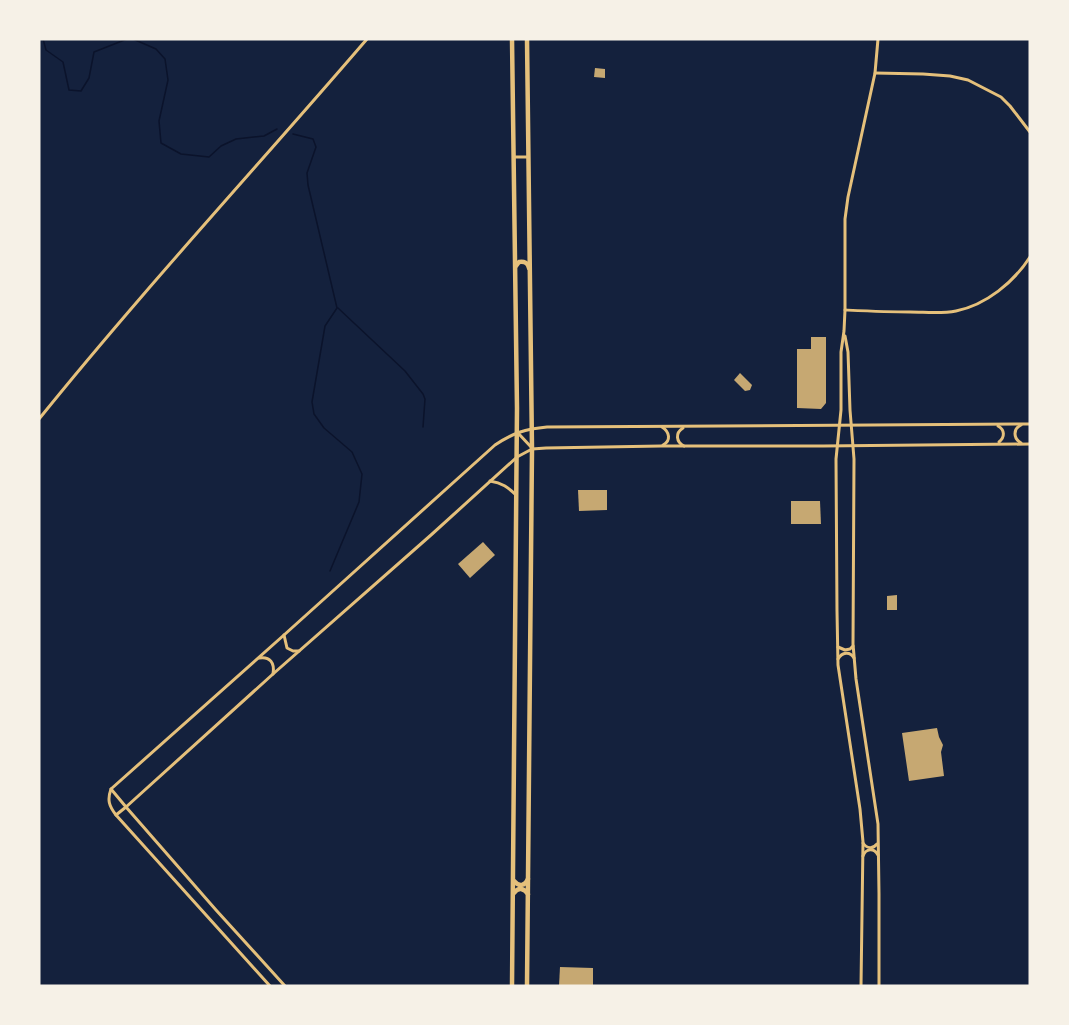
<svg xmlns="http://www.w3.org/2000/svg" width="1069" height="1025" font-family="'Nunito Sans',sans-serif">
<rect width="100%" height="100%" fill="#14213d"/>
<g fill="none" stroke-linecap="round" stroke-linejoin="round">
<g stroke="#0b132b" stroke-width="1.5">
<polyline points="43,39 46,50 63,62 69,90 81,91 89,78 94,52 127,39"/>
<polyline points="133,39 156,49 165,59 168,80 159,121 161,143 181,154 209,157 221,146 236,139 264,136 277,129"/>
<polyline points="293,134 313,139 316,147 307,173 308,185 337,308 325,326 312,402 314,414 324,428 352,452 362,474 359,502 330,571"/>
<polyline points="338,308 405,371 423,394 425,399 423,427"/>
</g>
</g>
<g fill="#c6a872">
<polygon points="595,68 605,69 605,78 594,77"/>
<polygon points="811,337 826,337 826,403 821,409 797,408 797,349 811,349"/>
<polygon points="740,373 752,385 750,390 745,391 734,380"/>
<polygon points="578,490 607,490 607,510 579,511"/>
<polygon points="791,501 820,501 821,524 791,524"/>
<polygon points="483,542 495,555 470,578 458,564"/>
<polygon points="897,595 897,610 887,610 887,596"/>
<polygon points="937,728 939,737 943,745 941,752 944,776 909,781 902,733"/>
<polygon points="560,967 593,968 593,986 559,986"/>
</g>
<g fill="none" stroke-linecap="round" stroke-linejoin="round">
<g stroke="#e5c07b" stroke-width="3">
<polyline points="875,73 923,74 950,76 968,80 1001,97 1010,106 1030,132"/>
<polyline points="514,157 528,157"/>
<path d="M845 310C867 311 888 312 910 312 925 312 941 314 956 311 986 305 1014 282 1030 257"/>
<polyline points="284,635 287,648 293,651 299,651"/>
<path d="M259 658C270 656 275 663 273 674"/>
<polyline points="111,789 126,807 116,815"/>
</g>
<g stroke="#e5c07b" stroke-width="3">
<polyline points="845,336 848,352 850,410 854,459 853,644 856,679 878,824 879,894 879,986"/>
<path d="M39 419C144 289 258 166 367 39"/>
<path d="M998 426C1005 430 1005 437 999 442"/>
<path d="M662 427C670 432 671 441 663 445"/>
<path d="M683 428C675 433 676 442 684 446"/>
<polyline points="518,433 532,448"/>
<path d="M1021 443C1013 438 1013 429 1021 425"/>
<path d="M490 481C502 483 508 487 516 495"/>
<polyline points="838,647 845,650 850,649 853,646"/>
<path d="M838 659C842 652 850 651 854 658"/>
<path d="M863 843C867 849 873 849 877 844"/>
<path d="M863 856C866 848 874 848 878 855"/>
<path d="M270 986 116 815C109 806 107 800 111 789L284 635 495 445C513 433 525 429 547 427L1030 424"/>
<polyline points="285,986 216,910 126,807 273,674 431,535 517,457 532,449 546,448 661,446 823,446 1030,444"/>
<polyline points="861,986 863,842 860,809 838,665 837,611 836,459 841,410 841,352 844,331 845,310 845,219 848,197 875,73 878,39"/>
</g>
<g stroke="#e5c07b" stroke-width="4.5">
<polyline points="512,39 517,408 512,986"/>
<polyline points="527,39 532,449 527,986"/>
<path d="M516 266 519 262C524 261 528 263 529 268"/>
<path d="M514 881C519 887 525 886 528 879"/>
<path d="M514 893C518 887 524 888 528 894"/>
</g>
</g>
<rect width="1069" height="1025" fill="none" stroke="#f6f1e7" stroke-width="81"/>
</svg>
